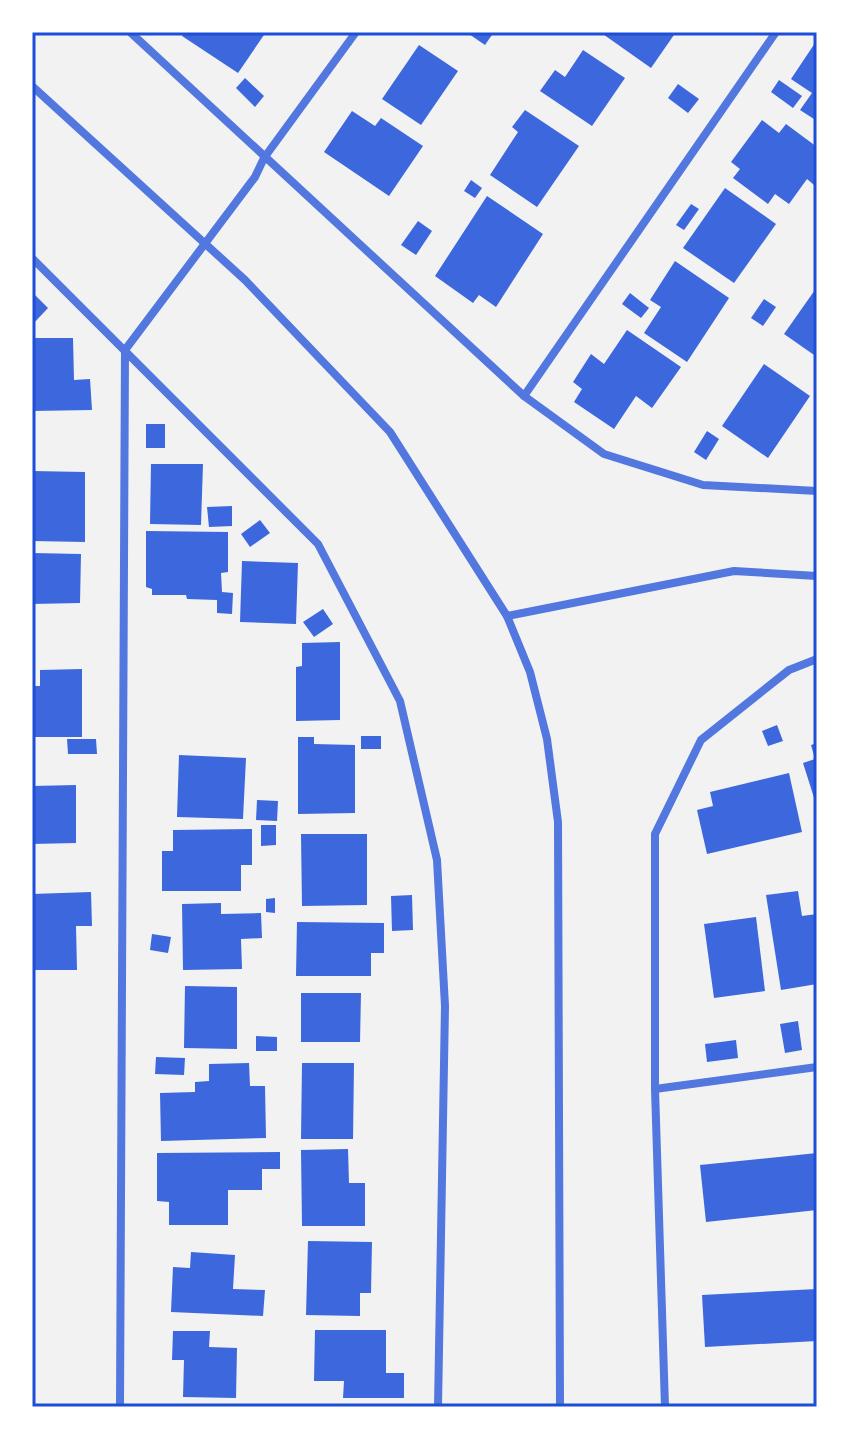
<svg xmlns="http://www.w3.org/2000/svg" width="849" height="1439" font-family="Quicksand,sans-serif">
<rect width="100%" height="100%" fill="#f2f2f2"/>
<g fill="#3d67dc">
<polygon points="184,32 266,32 238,73 182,36"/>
<polygon points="466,32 494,32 485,45"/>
<polygon points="600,32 676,32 651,68"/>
<polygon points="817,40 817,121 800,110 812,93 791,79"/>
<polygon points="419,45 458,71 421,125 382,99"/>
<polygon points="583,50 625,78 592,126 540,91 555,70 565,77"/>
<polygon points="245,78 264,96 255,107 236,88"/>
<polygon points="779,80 802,96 793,108 771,92"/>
<polygon points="678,84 699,99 688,113 668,98"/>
<polygon points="525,110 579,146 537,207 490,175 518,132 512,127"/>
<polygon points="352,111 375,126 381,118 423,146 389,196 324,152"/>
<polygon points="762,120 779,133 786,124 817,147 817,181 814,185 807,179 789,204 775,194 768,204 733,178 740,169 731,162"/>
<polygon points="471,180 482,188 475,198 464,191"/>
<polygon points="725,188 776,224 734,283 683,248"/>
<polygon points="487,196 543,234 496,307 479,295 473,303 435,276"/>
<polygon points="691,204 699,209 684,230 676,225"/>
<polygon points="418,221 432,231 416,255 401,245"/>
<polygon points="675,261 729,298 687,362 644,333 661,307 650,300"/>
<polygon points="817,287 817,357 784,334"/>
<polygon points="32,292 48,308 32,325"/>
<polygon points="630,293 649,308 641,318 622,304"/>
<polygon points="764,299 776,307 763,326 751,318"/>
<polygon points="627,330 681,367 652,408 636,396 614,429 574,402 582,389 573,382 591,354 604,364"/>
<polygon points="32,338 73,338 74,380 90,379 92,410 32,411"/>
<polygon points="764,364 810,396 768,458 722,426"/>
<rect x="146" y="424" width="19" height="24"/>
<polygon points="707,431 719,439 706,460 694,452"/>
<polygon points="151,464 203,464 201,525 150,524"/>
<polygon points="32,471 85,472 85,542 32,541"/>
<polygon points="232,506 232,526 209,527 207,507"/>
<polygon points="260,520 270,533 250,547 241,534"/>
<polygon points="146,531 228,532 228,572 221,573 222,592 233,593 232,614 217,613 217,600 187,599 186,595 152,595 152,589 146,587"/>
<polygon points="32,553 81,554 80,603 32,604"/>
<polygon points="242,561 298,563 296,624 240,622"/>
<polygon points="323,609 333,624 314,637 303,622"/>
<polygon points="340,642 340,720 296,721 296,667 302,666 302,643"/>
<polygon points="82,669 82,737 32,737 32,686 40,686 40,670"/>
<polygon points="777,725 783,741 768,746 762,731"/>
<rect x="361" y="736" width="20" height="13"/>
<polygon points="298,737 314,737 314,744 355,745 355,813 298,814"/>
<polygon points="67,739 96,739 97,754 68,754"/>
<polygon points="817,743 817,804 816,804 803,763 815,759 811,745"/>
<polygon points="179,755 246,758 243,819 177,817"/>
<polygon points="789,773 802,832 707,854 697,810 713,806 710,792"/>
<polygon points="76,785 76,843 32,844 32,786"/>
<polygon points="257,800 278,801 277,821 256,820"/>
<polygon points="261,825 276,825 276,845 261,846"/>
<polygon points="252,829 252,865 241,865 241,891 162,891 162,851 173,851 173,830"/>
<polygon points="301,834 367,834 367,905 302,906"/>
<polygon points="798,891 802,916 817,914 817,984 781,990 766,895"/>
<polygon points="91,892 92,926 76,926 77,970 35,970 32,894"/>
<polygon points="412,895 413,930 392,931 391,896"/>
<polygon points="275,898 275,913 266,912 266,899"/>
<polygon points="221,903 221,914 261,913 262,938 241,939 242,969 183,970 182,904"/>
<polygon points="756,917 765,991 714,998 704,924"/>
<polygon points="297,922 384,923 384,953 371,953 371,976 296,976"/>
<polygon points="152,934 171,937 168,953 150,950"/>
<polygon points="185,986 237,987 237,1049 184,1048"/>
<polygon points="301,993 361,993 360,1042 301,1042"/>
<polygon points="798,1021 802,1050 785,1053 780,1024"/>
<polygon points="256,1036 277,1037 277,1051 256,1051"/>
<polygon points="736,1040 738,1058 707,1062 705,1044"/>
<polygon points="156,1057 185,1058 184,1075 155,1074"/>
<polygon points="249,1063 250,1086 265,1086 266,1138 161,1141 160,1093 195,1092 195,1082 209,1081 209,1064"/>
<polygon points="302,1063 354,1063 353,1139 301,1139"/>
<polygon points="348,1149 349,1183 365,1183 365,1226 302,1226 301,1150"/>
<polygon points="280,1152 280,1169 262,1169 262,1190 228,1190 228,1225 169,1225 169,1202 157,1201 157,1153"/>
<polygon points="817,1153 817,1210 706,1222 700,1165"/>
<polygon points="308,1241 372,1242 371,1293 360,1293 360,1316 306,1315"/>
<polygon points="191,1252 235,1255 233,1289 265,1290 263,1316 171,1312 173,1267 190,1268"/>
<polygon points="817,1289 817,1341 705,1347 702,1295"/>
<polygon points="315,1330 386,1330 386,1373 404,1373 404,1398 343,1398 344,1381 314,1381"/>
<polygon points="173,1331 210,1331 209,1347 237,1348 236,1398 183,1397 184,1360 172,1360"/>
</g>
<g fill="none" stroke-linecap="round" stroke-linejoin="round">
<g stroke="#5277de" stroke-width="8">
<polyline points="130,32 524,396 604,454 703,485 817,491"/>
<polyline points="32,86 245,280 390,432 507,616 530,672 547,739 558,822 560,1407"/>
<polyline points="32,258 318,544 400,701 437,860 445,1006 438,1407"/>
<polyline points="524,396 776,32"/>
<polyline points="507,616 734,571 817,576"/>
<polyline points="655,1089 817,1067"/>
<polyline points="120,1407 125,350 255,177 264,158 356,32"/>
<polyline points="665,1407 655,1089 655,834 701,740 789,670 817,659"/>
</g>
</g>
<rect width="849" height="1439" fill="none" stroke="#ffffff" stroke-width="68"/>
<rect x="34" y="34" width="781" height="1371" fill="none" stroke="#1d4ed8" stroke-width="3"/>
</svg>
